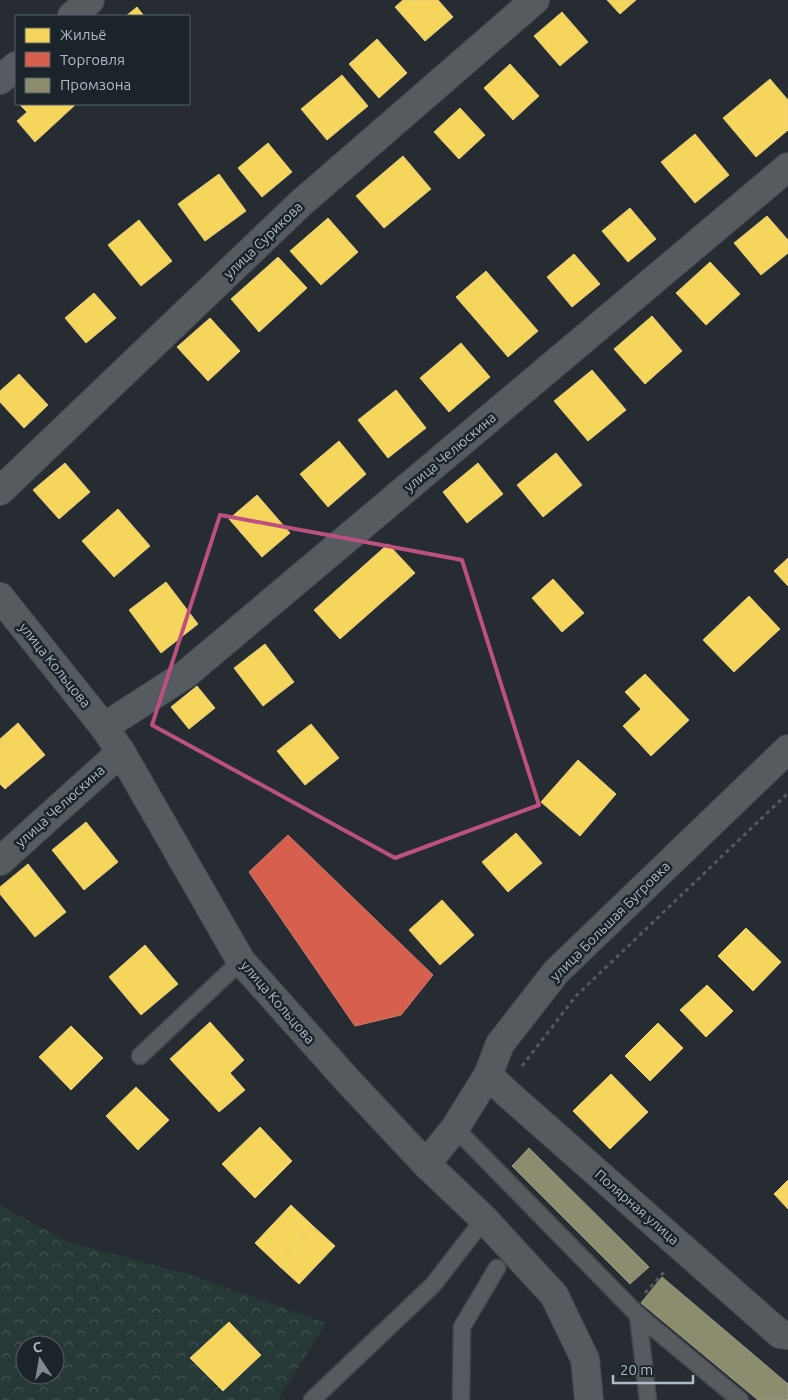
<svg xmlns="http://www.w3.org/2000/svg" width="788" height="1400" font-family="Ubuntu,sans-serif">
<defs>
<pattern id="forest-crowns" width="20" height="18" patternUnits="userSpaceOnUse" patternTransform="scale(1.25)"><rect width="20" height="18" fill="#273937"/><path d="M2 6a3 3 0 1 1 6 0M12 15a3 3 0 1 1 6 0" fill="none" stroke="#445452"/></pattern>
</defs>
<rect width="100%" height="100%" fill="#262c32"/>
<path fill="url(#forest-crowns)" fill-rule="evenodd" d="M0 1205 66 1241 194 1276 326 1323 278 1400H0ZM25 1345H55V1375H25Z"/>
<g fill="#f6d55c" stroke="#e1cd7b">
<polygon points="403,0 438,0 453,17 425,41 395,7"/>
<polygon points="607,0 636,0 620,14"/>
<polygon points="137,7 144,16 126,16"/>
<polygon points="562,12 588,42 560,66 534,36"/>
<polygon points="377,39 407,73 379,98 349,64"/>
<polygon points="510,64 539,96 513,120 484,88"/>
<polygon points="342,75 368,106 327,140 301,109"/>
<polygon points="770,79 788,100 788,130 756,157 723,118"/>
<polygon points="19,104 74,104 75,105 35,142 17,121 27,112"/>
<polygon points="460,108 485,135 459,159 434,132"/>
<polygon points="695,134 729,175 695,203 661,162"/>
<polygon points="268,143 292,172 262,197 238,168"/>
<polygon points="403,156 431,189 384,228 356,196"/>
<polygon points="219,174 246,211 205,241 178,204"/>
<polygon points="630,208 656,239 628,262 602,231"/>
<polygon points="767,216 788,240 788,253 761,275 734,243"/>
<polygon points="328,218 358,252 321,285 290,251"/>
<polygon points="139,220 172,261 141,286 108,245"/>
<polygon points="574,254 600,284 572,307 547,277"/>
<polygon points="278,257 307,288 259,332 231,299"/>
<polygon points="710,262 740,294 706,325 676,293"/>
<polygon points="486,271 538,331 508,357 456,297"/>
<polygon points="94,293 116,318 86,343 65,318"/>
<polygon points="652,316 682,351 645,384 614,349"/>
<polygon points="210,318 240,351 208,381 177,347"/>
<polygon points="461,343 490,377 449,412 420,378"/>
<polygon points="592,370 626,410 588,441 554,401"/>
<polygon points="19,374 48,405 24,428 0,402 0,391"/>
<polygon points="396,390 426,428 388,458 358,420"/>
<polygon points="339,441 366,474 328,507 300,474"/>
<polygon points="556,453 582,485 543,517 517,485"/>
<polygon points="65,463 90,492 59,519 33,490"/>
<polygon points="478,463 503,494 467,523 443,492"/>
<polygon points="257,495 290,533 262,557 229,519"/>
<polygon points="118,509 150,546 114,577 82,541"/>
<polygon points="388,544 415,573 340,639 314,610"/>
<polygon points="788,558 788,586 774,571"/>
<polygon points="553,579 584,613 562,632 532,598"/>
<polygon points="166,582 198,624 161,653 129,610"/>
<polygon points="749,596 780,629 734,672 703,640"/>
<polygon points="265,644 294,682 263,706 234,668"/>
<polygon points="645,674 689,720 651,756 623,726 641,709 625,692"/>
<polygon points="197,686 215,708 189,729 171,707"/>
<polygon points="18,723 45,755 5,789 0,784 0,739"/>
<polygon points="311,724 339,758 305,785 277,751"/>
<polygon points="578,760 616,794 580,836 541,802"/>
<polygon points="86,822 118,862 84,890 52,850"/>
<polygon points="516,833 542,863 508,892 482,862"/>
<polygon points="28,864 66,912 35,937 0,894 0,887"/>
<polygon points="442,900 474,935 440,965 409,930"/>
<polygon points="746,928 781,962 753,991 718,956"/>
<polygon points="145,945 178,984 141,1015 109,977"/>
<polygon points="707,985 733,1011 706,1037 680,1010"/>
<polygon points="210,1022 244,1060 230,1073 245,1090 219,1112 170,1059"/>
<polygon points="658,1023 683,1048 650,1081 625,1056"/>
<polygon points="71,1026 103,1058 71,1090 39,1057"/>
<polygon points="611,1074 648,1112 610,1149 573,1111"/>
<polygon points="136,1087 169,1120 138,1150 106,1116"/>
<polygon points="260,1127 292,1161 255,1198 222,1164"/>
<polygon points="788,1180 788,1209 774,1194"/>
<polygon points="291,1205 313,1226 277,1264 255,1243"/>
<polygon points="313,1226 335,1246 299,1284 277,1264"/>
<polygon points="229,1322 261,1355 223,1391 190,1358"/>
</g>
<polygon fill="#d6604d" stroke="#cb7b70" points="288,835 433,975 401,1015 355,1026 249,872"/>
<g fill="#8c8c6e" stroke="#979a88">
<polygon points="529,1148 649,1267 630,1284 512,1166"/>
<polygon points="662,1277 788,1384 788,1400 758,1400 641,1303"/>
</g>
<g fill="none" stroke-linecap="round" stroke-linejoin="round">
<defs>
<g id="service">
<polyline points="140,1056 241,961"/>
<polyline points="455,1128 638,1315 740,1400"/>
<polyline points="638,1315 648,1400"/>
<polyline points="312,1400 433,1285 484,1219"/>
<polyline points="461,1400 462,1327 497,1268"/>
</g>
<g id="minor">
<polyline points="72,16 90,0"/>
<polyline points="0,80 16,66"/>
<polyline points="0,491 301,203 535,0"/>
<polyline points="104,727 186,674 788,167"/>
<polyline points="0,861 121,752"/>
<polyline points="488,1075 508,1094 780,1334 788,1335"/>
<polyline points="426,1164 455,1128 488,1075 500,1044 556,972 788,749"/>
</g>
<polyline id="tertiary" points="0,597 104,727 121,752 241,961 349,1082 426,1164 484,1219 554,1295 585,1359 589,1400"/>
</defs>
<use href="#service" stroke="#44484c" stroke-width="19"/>
<use href="#minor" stroke="#44484c" stroke-width="30"/>
<use href="#tertiary" stroke="#44484c" stroke-width="30"/>
<g stroke="#555a5d" stroke-width="3" stroke-dasharray="4 4" stroke-linecap="butt">
<polyline points="522,1066 576,996 788,793"/>
<polyline points="645,1293 666,1270"/>
</g>
<use href="#service" stroke="#565b60" stroke-width="16"/>
<use href="#minor" stroke="#565b60" stroke-width="28"/>
<use href="#tertiary" stroke="#565b60" stroke-width="28"/>
</g>
<path fill="none" stroke="#bc517f" stroke-width="4" stroke-linejoin="round" d="M220 515 462 560 539 805 395 858 152 725Z"/>
<g text-anchor="middle" stroke-width="5" stroke-linejoin="round" paint-order="stroke">
<g font-size="14" fill="#b0bac3" stroke="#1b242b">
<text transform="translate(263 240) rotate(-44)" y="5">улица Сурикова</text>
<text transform="translate(450 452) rotate(-40)" y="5">улица Челюскина</text>
<text transform="translate(55 665) rotate(51)" y="5">улица Кольцова</text>
<text transform="translate(60 806) rotate(-42)" y="5">улица Челюскина</text>
<text transform="translate(610 921) rotate(-45)" y="5">улица Большая Бугровка</text>
<text transform="translate(278 1002) rotate(49)" y="5">улица Кольцова</text>
<text transform="translate(637 1207) rotate(41)" y="5">Полярная улица</text>
</g>
</g>
<rect x="15" y="15" width="175" height="90" fill="#1b242b" stroke="#576068"/>
<rect x="25" y="28" width="25" height="15" fill="#f6d55c" stroke="#576068"/>
<text x="60" y="40" font-size="15" fill="#b0bac3">Жильё</text>
<rect x="25" y="52" width="25" height="15" fill="#d6604d" stroke="#576068"/>
<text x="60" y="65" font-size="15" fill="#b0bac3">Торговля</text>
<rect x="25" y="78" width="25" height="15" fill="#8c8c6e" stroke="#576068"/>
<text x="60" y="90" font-size="15" fill="#b0bac3">Промзона</text>
<g transform="translate(40 1360) rotate(348)"><circle r="24" fill="#1b242b" stroke="#576068"/>
<path d="M0-4L9 19L0 12L-9 19Z" fill="#808890"/>
<text y="-8" font-size="14" font-weight="bold" text-anchor="middle" fill="#b0bac3">С</text>
</g>
<path d="M613 1375v8h80v-8" fill="none" stroke="#b0bac3" stroke-width="2.5"/>
<text x="620" y="1375" font-size="15" fill="#b0bac3" stroke="#1b242b" stroke-width="4" paint-order="stroke">20 m</text>
</svg>
